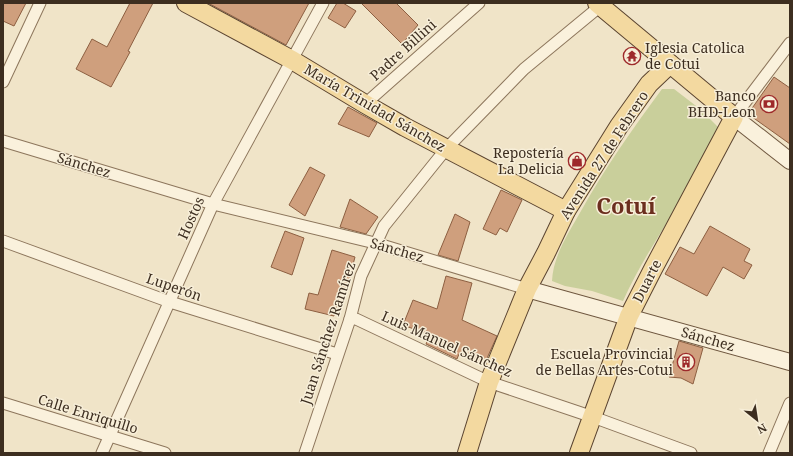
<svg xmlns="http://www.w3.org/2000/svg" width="793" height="456" font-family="'Noto Serif',serif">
<rect width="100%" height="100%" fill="#f0e4c8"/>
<path fill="#c9cf9b" d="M662 89H674L700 109 720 129C712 143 705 159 697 173 673 216 643 256 623 301L592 291 565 286 552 281C553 256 569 232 581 211 605 168 633 128 662 89Z"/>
<g fill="#cf9f7d" stroke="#8d5f41">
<polygon points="3,3 26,3 14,26 3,21"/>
<polygon points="130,3 153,3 128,51 130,52 111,87 76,69 92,39 107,47"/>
<polygon points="208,3 309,3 286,45"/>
<polygon points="337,3 343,3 356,11 345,28 328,18"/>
<polygon points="361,3 396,3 418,25 402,44"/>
<polygon points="774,77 790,88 790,144 748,114"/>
<polygon points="348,107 377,123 369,137 338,124"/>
<polygon points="310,167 325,175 305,216 289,205"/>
<polygon points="501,190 522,200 507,232 500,228 496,235 483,229"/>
<polygon points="350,199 378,217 366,234 340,227"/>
<polygon points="455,214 470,222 458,261 438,255"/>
<polygon points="710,226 750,249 744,261 752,265 744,279 723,267 707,296 665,274 680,247 694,254"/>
<polygon points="285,231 304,238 292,275 271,267"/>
<polygon points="332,250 355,257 345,295 340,293 334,316 305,309 309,293 318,295"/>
<polygon points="446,276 472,283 462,320 497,336 484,365 459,354 457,359 426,344 430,335 403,325 413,300 437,309"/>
<polygon points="679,341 703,348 693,384 681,378 669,377"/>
</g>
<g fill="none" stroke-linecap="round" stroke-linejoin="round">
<defs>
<g id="street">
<polyline points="3,82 40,3"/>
<polyline points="365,104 479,3"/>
<polyline points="734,117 790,43"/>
<polyline points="3,141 213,204 375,243 527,289"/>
<polyline points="3,241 170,302 337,354"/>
<polyline points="350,319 356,319 489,382 593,417 691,453"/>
<polyline points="3,403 165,453"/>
<polyline points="102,453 213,204 323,3"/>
<polyline points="305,453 350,319 361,276 384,226 446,149 524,69 604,3"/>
<polyline points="769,453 790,403"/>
</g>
<g id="secondary">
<polyline points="734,117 790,161"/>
<polyline points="527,289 790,362"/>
</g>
<g id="primary">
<polyline points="186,3 292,60 365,104 405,127 566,211"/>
<polyline points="467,453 489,382 527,289 546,253 566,211 619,126 649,84 670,64"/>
<polyline points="579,453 629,316 653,269 734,117 597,3"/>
</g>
</defs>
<use href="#street" stroke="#8d765c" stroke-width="13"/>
<use href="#secondary" stroke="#6f573f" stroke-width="18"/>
<use href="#primary" stroke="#5b4430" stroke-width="20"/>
<use href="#street" stroke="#faf1dc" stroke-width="11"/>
<use href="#secondary" stroke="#faf1dc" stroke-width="16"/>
<use href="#primary" stroke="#f3d9a0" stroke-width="18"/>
</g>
<defs>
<symbol id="temple-ring" viewBox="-11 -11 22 22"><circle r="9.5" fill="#f7eed8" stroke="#9e2a2b" stroke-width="1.5"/><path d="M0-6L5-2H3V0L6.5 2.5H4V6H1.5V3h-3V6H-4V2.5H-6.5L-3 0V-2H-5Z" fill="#9e2a2b"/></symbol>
<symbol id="bank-ring" viewBox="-11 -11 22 22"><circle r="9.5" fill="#f7eed8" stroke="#9e2a2b" stroke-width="1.5"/><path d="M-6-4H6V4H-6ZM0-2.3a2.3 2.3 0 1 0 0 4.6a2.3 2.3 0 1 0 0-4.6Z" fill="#9e2a2b"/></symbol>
<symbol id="shop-ring" viewBox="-11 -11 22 22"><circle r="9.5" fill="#f7eed8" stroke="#9e2a2b" stroke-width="1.5"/><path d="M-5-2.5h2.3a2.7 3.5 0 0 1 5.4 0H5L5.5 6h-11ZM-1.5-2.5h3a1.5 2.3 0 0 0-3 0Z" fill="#9e2a2b"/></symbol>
<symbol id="building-ring" viewBox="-11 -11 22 22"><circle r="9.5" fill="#f7eed8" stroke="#9e2a2b" stroke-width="1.5"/><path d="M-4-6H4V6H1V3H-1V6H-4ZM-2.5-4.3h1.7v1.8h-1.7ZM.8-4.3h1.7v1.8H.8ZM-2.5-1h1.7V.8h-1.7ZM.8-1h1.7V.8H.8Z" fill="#9e2a2b"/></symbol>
</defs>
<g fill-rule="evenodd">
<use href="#temple-ring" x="622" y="46" width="20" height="20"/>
<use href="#bank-ring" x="759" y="94" width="20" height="20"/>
<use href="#shop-ring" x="567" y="151" width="20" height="20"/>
<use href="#building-ring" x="676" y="352" width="20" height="20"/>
</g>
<g text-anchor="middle" stroke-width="3" stroke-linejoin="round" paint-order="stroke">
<g font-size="14" fill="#3d2e20" stroke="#f7eed8" text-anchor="end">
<text x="645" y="53" text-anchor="start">Iglesia Catolica<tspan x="645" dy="16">de Cotui</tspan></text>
<text x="756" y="101">Banco<tspan x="756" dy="16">BHD-Leon</tspan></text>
<text x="564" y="158">Repostería<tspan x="564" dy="16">La Delicia</tspan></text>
<text x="673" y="359">Escuela Provincial<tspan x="673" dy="16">de Bellas Artes-Cotui</tspan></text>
</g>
<g font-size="14" fill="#3d2e20" stroke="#f7eed8">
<text transform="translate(403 50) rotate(-42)" y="5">Padre Billini</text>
<text transform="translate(375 108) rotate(30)" y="5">María Trinidad Sánchez</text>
<text transform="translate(604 155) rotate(-57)" y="5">Avenida 27 de Febrero</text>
<text transform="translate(84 165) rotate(17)" y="5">Sánchez</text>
<text transform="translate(191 218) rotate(-66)" y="5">Hostos</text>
<text transform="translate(397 250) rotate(16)" y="5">Sánchez</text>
<text transform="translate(647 281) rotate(-63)" y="5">Duarte</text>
<text transform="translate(174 287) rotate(19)" y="5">Luperón</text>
<text transform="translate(328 333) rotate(-72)" y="5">Juan Sánchez Ramírez</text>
<text transform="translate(708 339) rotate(16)" y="5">Sánchez</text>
<text transform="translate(447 344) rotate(24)" y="5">Luis Manuel Sánchez</text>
<text transform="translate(88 414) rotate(17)" y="5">Calle Enriquillo</text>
</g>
<g font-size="22" font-weight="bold" fill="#6b2e1e" stroke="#f7eed8">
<text x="626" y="214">Cotuí</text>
</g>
</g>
<rect width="793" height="456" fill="none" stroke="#3d2e20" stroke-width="8"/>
<g transform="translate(757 420) rotate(150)" stroke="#f7eed8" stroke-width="3" paint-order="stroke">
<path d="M0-3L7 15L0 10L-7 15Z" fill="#3d2e20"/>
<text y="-6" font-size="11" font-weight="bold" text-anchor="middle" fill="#3d2e20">N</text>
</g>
</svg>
